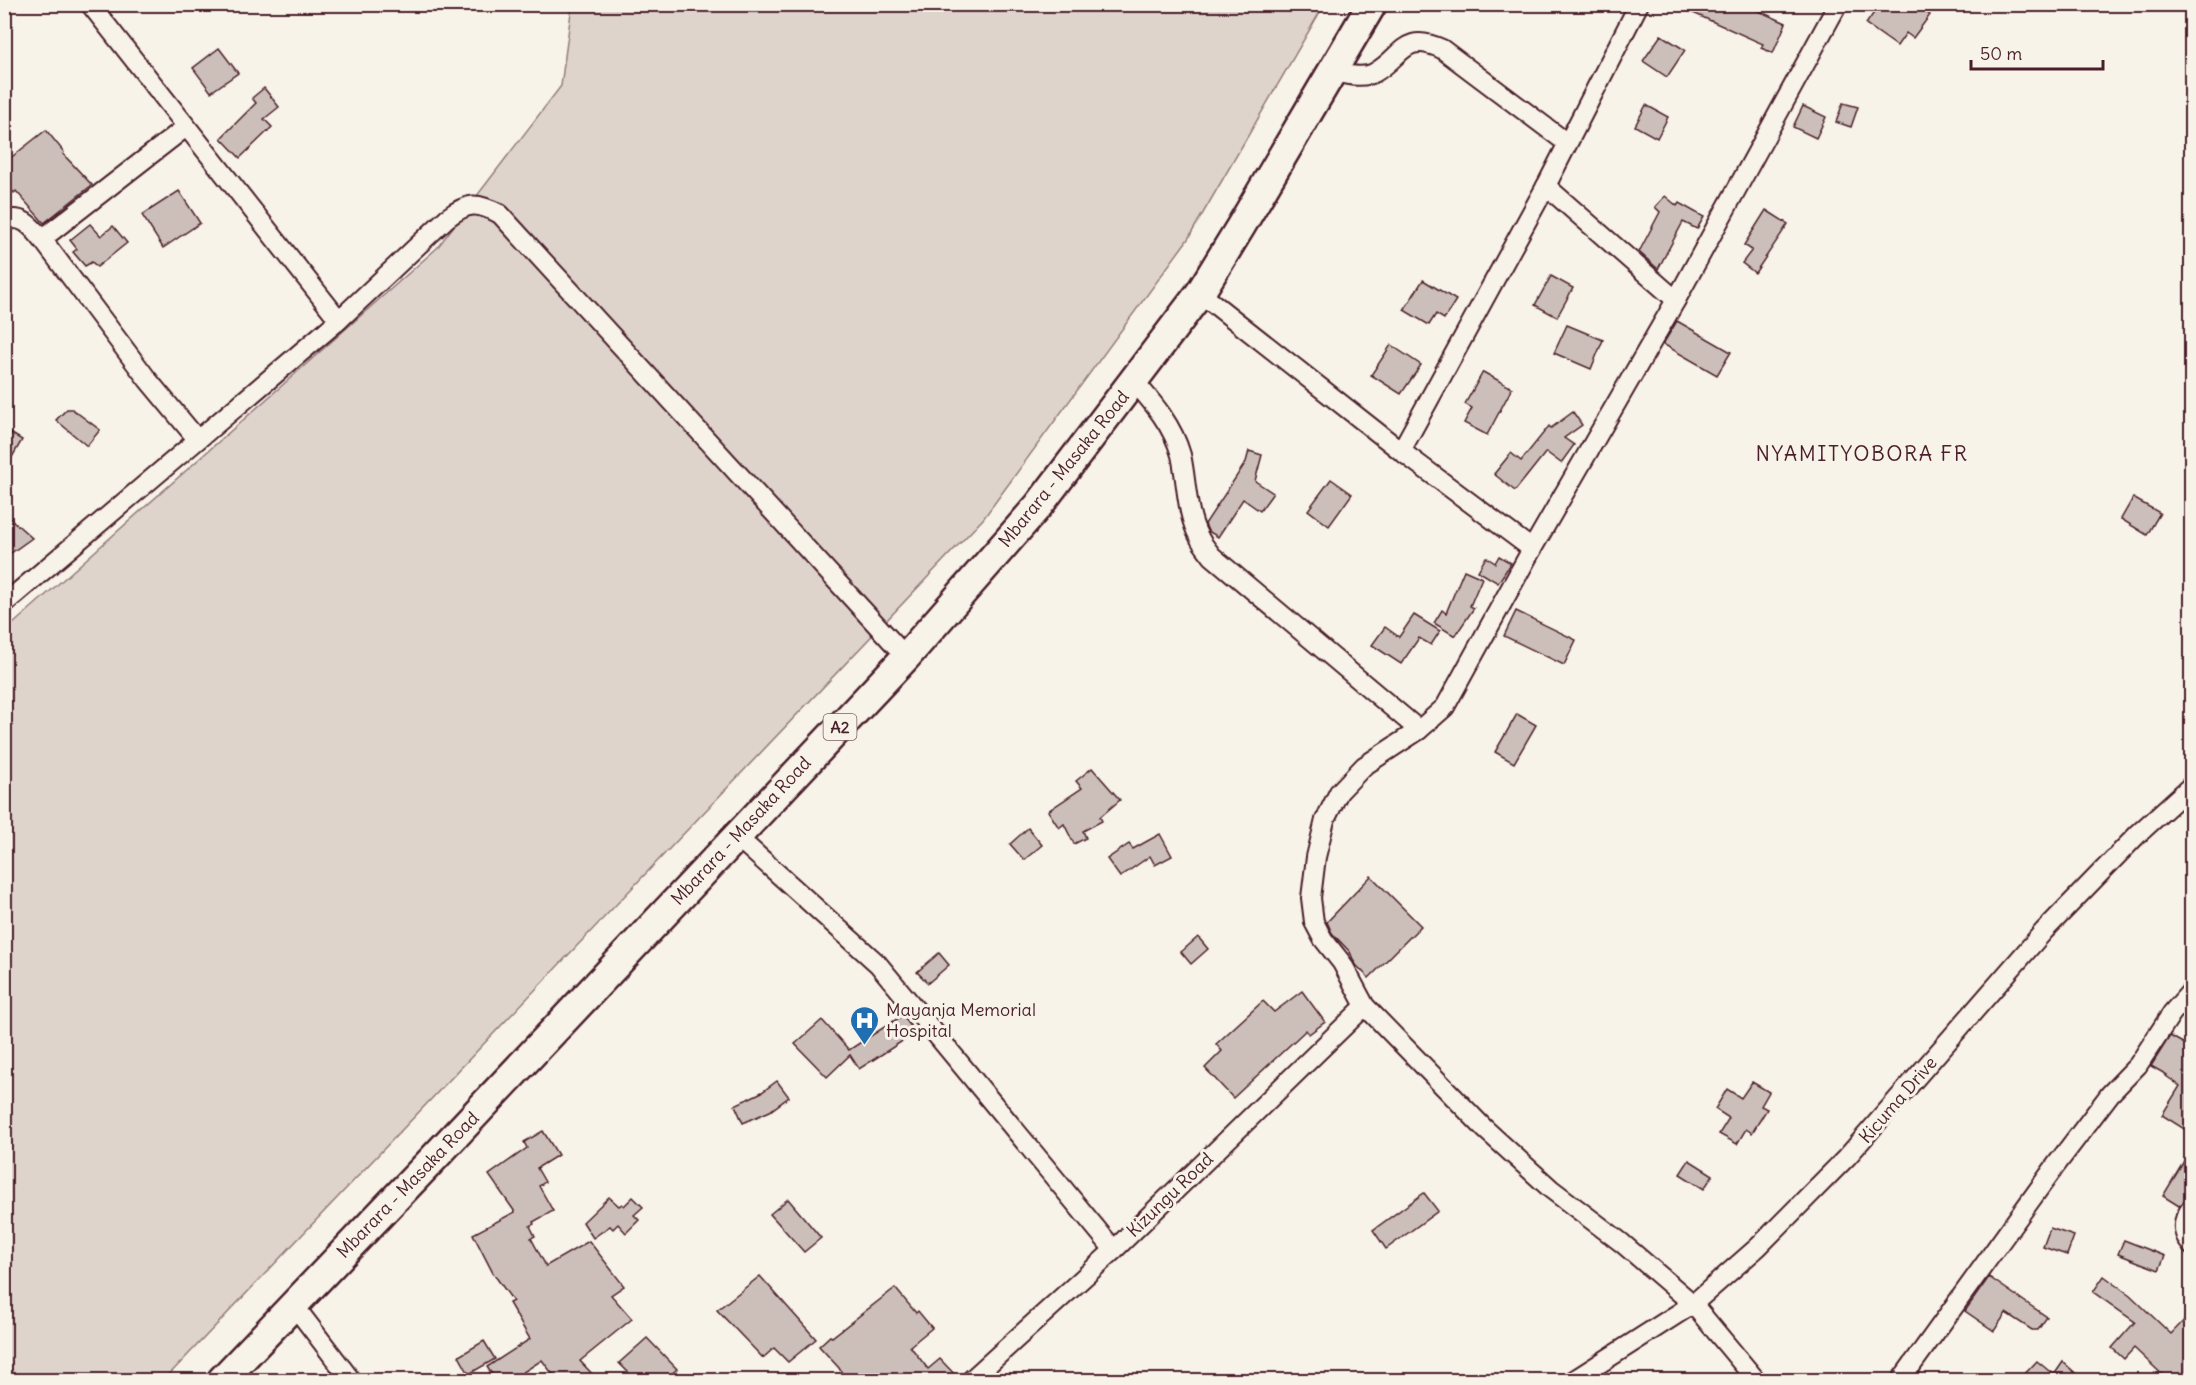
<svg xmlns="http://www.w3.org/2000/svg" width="2196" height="1385" font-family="Delius,sans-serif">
<rect width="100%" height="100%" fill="#f7f3e8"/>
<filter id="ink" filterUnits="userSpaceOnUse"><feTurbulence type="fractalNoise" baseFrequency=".0167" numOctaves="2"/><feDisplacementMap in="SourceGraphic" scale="12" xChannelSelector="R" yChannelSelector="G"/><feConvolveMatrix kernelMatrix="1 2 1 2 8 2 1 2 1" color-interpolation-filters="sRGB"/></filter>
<g filter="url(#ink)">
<polygon fill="#ded4cc" stroke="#947a7c" stroke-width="1.5" points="572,5 1324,5 1188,239 983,519 164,1380 5,1380 4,632 437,248 561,86"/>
<g fill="#ccbfb9" stroke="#4a1f2b" stroke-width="1.5">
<polygon points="1673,4 1743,4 1786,23 1773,53 1761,48 1763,44"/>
<polygon points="1880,4 1914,4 1930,15 1913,38 1906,33 1897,46 1866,24"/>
<polygon points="1661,35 1685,50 1667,77 1643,61"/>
<polygon points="219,48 238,73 211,92 193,68"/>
<polygon points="264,88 279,107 264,119 272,127 240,158 221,138 256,103 252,98"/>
<polygon points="1843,103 1858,107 1851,127 1836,122"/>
<polygon points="1646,105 1668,117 1657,138 1635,126"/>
<polygon points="1803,106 1826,117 1816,138 1793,127"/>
<polygon points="46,130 64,152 63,154 92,185 44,223 16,191 14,193 4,181 4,163"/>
<polygon points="179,191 200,223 163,248 142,215"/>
<polygon points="1665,196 1677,206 1679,203 1704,217 1697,229 1683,222 1658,269 1639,252 1660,212 1655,207"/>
<polygon points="1766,210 1788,224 1755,273 1742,263 1752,250 1744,245"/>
<polygon points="90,224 101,236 113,226 127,243 97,267 92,262 85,266 73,252 77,249 70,240"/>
<polygon points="1551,276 1573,288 1557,317 1535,305"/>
<polygon points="1423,280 1456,300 1444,319 1436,314 1429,325 1404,310"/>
<polygon points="1677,321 1731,352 1717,375 1663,344"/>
<polygon points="1567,325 1603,340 1591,369 1554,353"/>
<polygon points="1391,345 1421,365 1401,394 1371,375"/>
<polygon points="1483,372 1512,388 1487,435 1464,423 1472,408 1465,404"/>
<polygon points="67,409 72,409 100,430 87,446 56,420"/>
<polygon points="1573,412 1582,425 1564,438 1574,445 1561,463 1546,452 1515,491 1494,474 1511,453 1521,461 1549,426 1551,428"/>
<polygon points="4,429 22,440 4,471"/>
<polygon points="1249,451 1262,455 1255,481 1273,493 1260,511 1243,499 1218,537 1208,531 1205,524 1246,462"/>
<polygon points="1331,479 1352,494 1329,526 1308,510"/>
<polygon points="2133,498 2160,513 2147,535 2121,519"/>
<polygon points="4,513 32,538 4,558"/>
<polygon points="1499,556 1511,563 1498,583 1478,571 1486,557 1495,563"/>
<polygon points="1464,570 1482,578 1470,606 1474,608 1455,636 1434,623 1442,610 1446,613"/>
<polygon points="1516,611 1576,640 1564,665 1504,636"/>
<polygon points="1414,615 1440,631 1431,645 1419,638 1401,664 1372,645 1385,627 1399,637"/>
<polygon points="1517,714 1536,725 1514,763 1495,752"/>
<polygon points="1092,768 1120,800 1100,817 1102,821 1083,831 1086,838 1074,844 1064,824 1059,828 1048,811 1082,788 1076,781"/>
<polygon points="1028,828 1042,845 1024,860 1010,844"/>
<polygon points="1160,834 1172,856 1155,865 1150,856 1120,877 1107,859 1129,844 1133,849"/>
<polygon points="1371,876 1421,926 1369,978 1355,964 1350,952 1332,933 1327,922"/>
<polygon points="1198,937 1208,949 1191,964 1181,952"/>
<polygon points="939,953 949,965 928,983 917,972"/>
<polygon points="1302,991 1325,1022 1309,1034 1306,1030 1233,1098 1205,1068 1222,1051 1216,1044 1263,1001 1274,1012"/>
<polygon points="903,1015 915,1033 859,1069 850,1055 827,1077 795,1044 822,1020 849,1050"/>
<polygon points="2170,1036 2192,1048 2192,1134 2162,1115 2180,1086 2166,1076 2167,1075 2151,1066"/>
<polygon points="777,1081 789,1097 770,1111 743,1123 735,1105 762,1092"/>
<polygon points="1752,1082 1769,1092 1761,1106 1767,1109 1752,1133 1746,1129 1737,1144 1719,1134 1729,1118 1715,1109 1727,1089 1741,1098"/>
<polygon points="543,1131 558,1155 537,1168 545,1182 539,1186 553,1211 533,1222 534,1224 530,1226 535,1236 531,1238 546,1266 589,1241 624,1286 611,1295 632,1319 580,1361 598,1380 557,1380 542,1360 511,1380 496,1380 487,1367 530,1339 509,1303 513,1301 493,1273 473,1234 515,1212 489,1175 527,1148 524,1142"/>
<polygon points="2192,1148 2192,1195 2179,1206 2163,1196"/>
<polygon points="1689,1160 1713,1175 1704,1189 1680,1174"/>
<polygon points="1424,1193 1438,1211 1386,1249 1373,1230"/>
<polygon points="609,1197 619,1206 622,1204 624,1206 633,1197 643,1207 634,1215 639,1220 626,1233 618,1224 613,1229 610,1226 593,1238 583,1222"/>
<polygon points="788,1199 821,1238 804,1252 770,1214"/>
<polygon points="2050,1228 2074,1236 2067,1255 2043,1247"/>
<polygon points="2124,1240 2165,1256 2159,1270 2118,1254"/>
<polygon points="760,1276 816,1339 788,1362 774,1348 763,1358 717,1310"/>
<polygon points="2104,1276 2130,1295 2171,1334 2192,1312 2192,1380 2168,1380 2134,1348 2124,1359 2112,1348 2135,1322 2093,1292"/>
<polygon points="1989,1277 2047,1317 2038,1330 2032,1330 2006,1313 1994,1331 1965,1311"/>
<polygon points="895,1288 916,1313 918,1311 932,1328 910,1346 928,1369 940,1359 960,1380 846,1380 839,1368 819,1346 830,1336 832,1337"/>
<polygon points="647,1338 677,1369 665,1380 636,1380 619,1363"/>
<polygon points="484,1341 495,1359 469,1374 459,1356"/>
<polygon points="2037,1361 2054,1375 2063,1362 2083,1380 2019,1380"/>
</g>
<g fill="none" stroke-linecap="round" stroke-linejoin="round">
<defs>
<g id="street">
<polyline points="90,4 339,320"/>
<path d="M1332 72C1345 74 1362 79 1374 73 1403 57 1403 31 1442 49L1567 143"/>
<polyline points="1546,186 1676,300"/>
<path d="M4 221C22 214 31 226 42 239L148 380 197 439"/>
<polyline points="42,239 186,127"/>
<polyline points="1200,293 1401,451 1532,549"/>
<path d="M1134 381C1154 404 1173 426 1181 455 1187 482 1186 513 1199 537 1202 544 1208 550 1212 556L1419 730"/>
<polyline points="1401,451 1546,186 1639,4"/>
<path d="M4 604 339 320 447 218C468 202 477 202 500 214L906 657"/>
<polyline points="736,836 878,964 1114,1250"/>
<path d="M2192 1207C2181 1220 2181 1233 2192 1246"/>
<polyline points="293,1304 351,1380"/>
<polyline points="971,1380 1114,1250 1365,1006"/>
<polyline points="1574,1380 1693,1304 1758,1247 1847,1157 2044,931 2138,834 2192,785"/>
<polyline points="1756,1380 1693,1304 1622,1243 1551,1189 1485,1129 1365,1006 1342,963 1323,939 1314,922 1311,898 1316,857 1325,820 1339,792 1364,766 1419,730 1445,707 1532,549 1676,300 1838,4"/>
<polyline points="1901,1380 2056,1165 2110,1094 2138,1065 2172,1013 2192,990"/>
</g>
<polyline id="primary" points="222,1380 432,1160 906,657 1039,505 1200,293 1241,226 1372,4"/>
</defs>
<use href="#street" stroke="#4a1f2b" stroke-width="22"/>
<use href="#primary" stroke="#4a1f2b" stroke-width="33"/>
<use href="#street" stroke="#f7f3e8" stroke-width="18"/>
<use href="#primary" stroke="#f7f3e8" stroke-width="28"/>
</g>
</g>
<defs>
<symbol id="hospital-pin" viewBox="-11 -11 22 30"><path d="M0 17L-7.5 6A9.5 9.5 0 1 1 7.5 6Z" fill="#1f6fb2" stroke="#f7f3e8"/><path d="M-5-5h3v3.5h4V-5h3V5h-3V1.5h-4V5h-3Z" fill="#fff"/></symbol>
</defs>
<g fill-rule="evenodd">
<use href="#hospital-pin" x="848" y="1004" width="33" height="45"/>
</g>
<g text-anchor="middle" stroke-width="6" stroke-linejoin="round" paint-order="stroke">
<rect fill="#f7f3e8" stroke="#7e5f64" stroke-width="1.5" x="823.5" y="714" width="33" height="26" rx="4.5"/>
<g font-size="16" font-weight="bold" fill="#4a1f2b">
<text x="840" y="733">A2</text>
</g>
<g font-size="18" fill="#4a1f2b" stroke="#f7f3e8">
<text transform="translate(1064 469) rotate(-51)" y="6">Mbarara - Masaka Road</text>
<text transform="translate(741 831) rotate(-47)" y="6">Mbarara - Masaka Road</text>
<text transform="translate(1898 1100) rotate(-49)" y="6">Kicuma Drive</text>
<text transform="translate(408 1185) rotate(-46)" y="6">Mbarara - Masaka Road</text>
<text transform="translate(1170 1195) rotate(-44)" y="6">Kizungu Road</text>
</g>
<g font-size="18" fill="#4a1f2b" stroke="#f7f3e8" text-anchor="start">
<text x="886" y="1016">Mayanja Memorial<tspan x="886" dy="21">Hospital</tspan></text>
</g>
<g font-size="21" letter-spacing="1.5" fill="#4a1f2b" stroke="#f7f3e8">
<text x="1862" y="461">NYAMITYOBORA FR</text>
</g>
</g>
<rect width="2196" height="1385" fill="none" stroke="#f7f3e8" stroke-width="24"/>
<rect x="12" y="12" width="2172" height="1361" fill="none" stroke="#4a1f2b" stroke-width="2" filter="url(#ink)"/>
<path d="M1971 60v9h132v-9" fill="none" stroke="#4a1f2b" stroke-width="3"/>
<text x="1980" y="60" font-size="18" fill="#4a1f2b" stroke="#f7f3e8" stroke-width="4.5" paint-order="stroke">50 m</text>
</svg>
